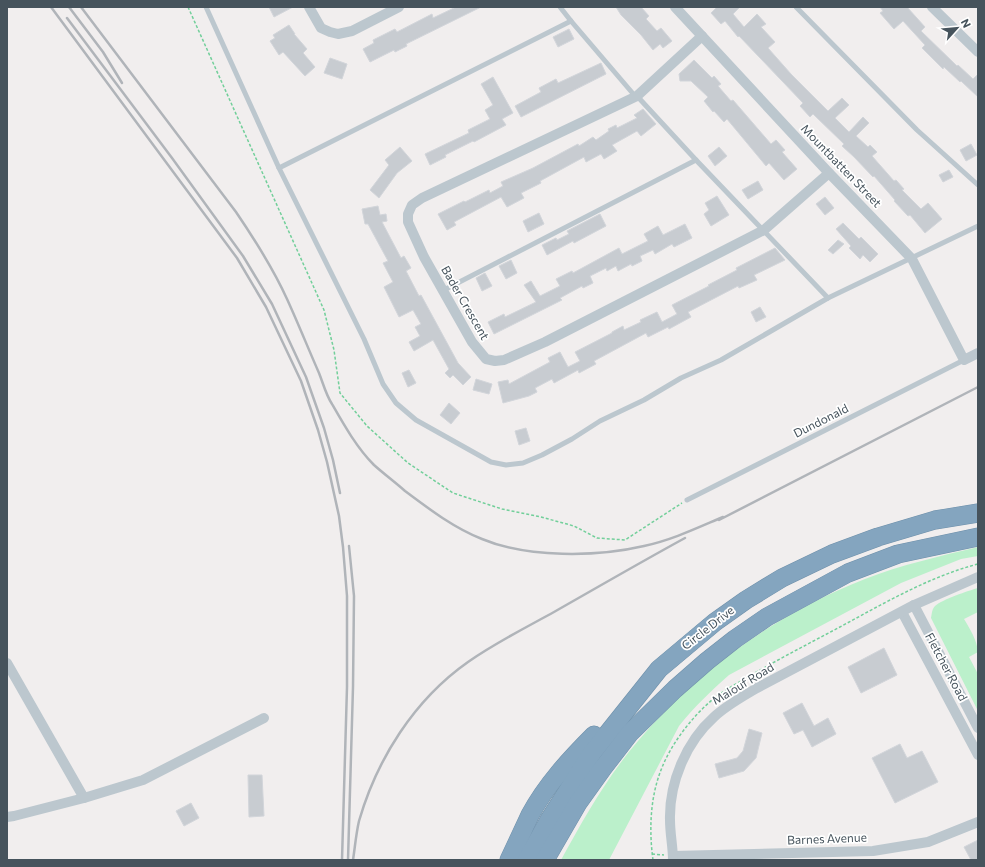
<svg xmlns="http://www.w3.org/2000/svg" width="985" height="867" font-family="Commissioner,sans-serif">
<rect width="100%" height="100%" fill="#f1eeee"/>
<g fill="#bbf0cb">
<path d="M978 547V556L961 559 901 583 729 675C711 691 694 707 679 726L609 860H561C584 818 607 777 638 741 698 670 778 613 865 579 901 565 940 556 978 547Z"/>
<path d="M978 588V612L964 619C970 629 977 640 978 652L969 657 978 674V711L931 618C932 613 932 609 935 606 943 599 968 591 978 588Z"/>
</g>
<g fill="#c8ccd1" stroke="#d2d5da">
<polygon points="269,7 293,7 274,17"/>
<polygon points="456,7 481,7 406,44 407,46 395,52 394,50 370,62 363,49 374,43 373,40 395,29 397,32 432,14 433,18"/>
<polygon points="616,7 641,7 649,16 646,19 657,31 661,28 672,41 663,48 660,44 653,50 641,35 621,15"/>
<polygon points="717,7 740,7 733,14 744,27 757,14 766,24 761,27 775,42 768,48 791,74 828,111 842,98 849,105 835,118 849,132 863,117 869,123 856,136 868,147 870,145 877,152 872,156 894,181 896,180 904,189 902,190 921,209 928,203 942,219 925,233 910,215 908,216 894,201 895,200 874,176 873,177 854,157 842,146 844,144 813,114 810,117 800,106 803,103 739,36 738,37 725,21 721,24 711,13"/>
<polygon points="880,7 907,7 925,27 921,31 957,66 958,65 973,79 978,74 978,97 961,81 960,82 944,67 943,69 922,48 925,45 903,21 894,29 880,13 883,11"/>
<polygon points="289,25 295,34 294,34 307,49 303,53 315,67 305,76 283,52 279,55 270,41 275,38 273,35"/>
<polygon points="569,29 574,39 558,47 553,37"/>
<polygon points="330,58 347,64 342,79 324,73"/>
<polygon points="694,60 712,78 714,76 721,84 718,86 731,101 733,100 771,144 776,140 785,150 782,152 797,169 784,180 769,163 766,166 727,119 724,122 714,111 713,112 704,101 708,97 691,81 680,81 679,74"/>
<polygon points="601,63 606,74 521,117 515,106 541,92 539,88 556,79 558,83"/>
<polygon points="493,77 513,113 502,119 506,125 474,142 473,141 445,155 446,157 430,165 425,154 469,133 468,130 490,119 485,110 493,105 481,84"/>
<polygon points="643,109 656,124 641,136 637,131 612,145 617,151 604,159 601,154 586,162 584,157 540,181 541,183 521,193 524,198 507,207 501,197 454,222 456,225 447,230 438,214 464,201 465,202 489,190 490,193 503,186 501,182 533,168 578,144 579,146 593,137 596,140 609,131 608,129 616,125 617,128 637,118 634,115"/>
<polygon points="971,144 977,155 966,161 960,150"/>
<polygon points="400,147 412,161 397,173 379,198 370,190 389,165 385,160"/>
<polygon points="719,147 727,156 715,166 708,156"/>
<polygon points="949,170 953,177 943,182 939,175"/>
<polygon points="758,181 763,190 748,199 742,190"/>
<polygon points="717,196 729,215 711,226 704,214 709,210 705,203"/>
<polygon points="825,197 834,208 825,215 816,204"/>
<polygon points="378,206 380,215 386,214 387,221 382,222 401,258 404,256 411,268 406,271 419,296 421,295 458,363 471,377 463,385 453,375 450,378 445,373 449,369 433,340 414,351 409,342 420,336 415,327 421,324 413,310 399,317 384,287 393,282 383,263 388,261 368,224 365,224 362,209"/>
<polygon points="539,213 544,224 528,232 523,221"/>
<polygon points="600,214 606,226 574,243 573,241 547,255 542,245 556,238 557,240 569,234 567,231"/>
<polygon points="843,223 859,239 861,237 878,254 870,262 863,255 860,259 849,248 851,246 836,229"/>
<polygon points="685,224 692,238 674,247 672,244 655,254 653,250 640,256 642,261 632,266 631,264 618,271 616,266 607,271 606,268 590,276 593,283 583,288 582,286 560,298 562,300 494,334 488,322 504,314 505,317 536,302 524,285 531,281 540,296 560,286 556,279 572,271 573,273 619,248 622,254 648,241 644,234 658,226 663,235"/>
<polygon points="838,240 844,244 833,254 828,250"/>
<polygon points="775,248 785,260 754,275 757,280 739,288 738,286 688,312 691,317 669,329 668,327 648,337 646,333 594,361 596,364 579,373 578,370 554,383 552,379 535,388 537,392 529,396 503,403 498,382 508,380 509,384 550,362 548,358 560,352 568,367 580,361 575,352 612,333 612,332 623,326 624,330 641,322 640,320 657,312 662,322 677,314 672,305 709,286 708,285 737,270 736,268"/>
<polygon points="511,260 517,273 506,279 499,266"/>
<polygon points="485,273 492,286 482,291 476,278"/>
<polygon points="760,307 766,317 756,322 751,312"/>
<polygon points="409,370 416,383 408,387 402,373"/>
<polygon points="476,379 492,384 489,394 473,390"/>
<polygon points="449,403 460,413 451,424 440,415"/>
<polygon points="526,428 530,441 519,445 515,431"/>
<polygon points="884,648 897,675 861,693 848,667"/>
<polygon points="802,703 814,726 828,718 836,734 812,747 803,730 794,734 783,713"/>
<polygon points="749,729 762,733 756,758 744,771 719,778 715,764 737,758 743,751"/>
<polygon points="900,744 907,758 922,751 938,782 895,803 872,758"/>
<polygon points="248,775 262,775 264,816 249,817"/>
<polygon points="191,803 199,818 184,826 176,811"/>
<polygon points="978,840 978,860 971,860 964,847"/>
</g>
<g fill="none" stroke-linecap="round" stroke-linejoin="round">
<defs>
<g id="motorway">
<path d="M509 860C516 845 523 830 530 815 546 785 570 759 594 735"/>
<polyline points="527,860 549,820 592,753 659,669 715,622 746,600 782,578 832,554 878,537 935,520 978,513"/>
<polyline points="545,860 578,803 603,768 630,733 675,689 707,661 735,639 767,617 848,573 898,554 978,537"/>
</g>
</defs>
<use href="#motorway" stroke="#6f90aa" stroke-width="19"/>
<g stroke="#72cf9a" stroke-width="1.5" stroke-dasharray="3 2" stroke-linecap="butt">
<polyline points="188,7 324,310 334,350 340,393 367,426 408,463 453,493 502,509 541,517 574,526 597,538 625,540 682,503"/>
<polyline points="652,854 664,855"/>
<path d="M653 860C649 831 650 798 661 770 671 744 691 718 712 700 723 691 736 684 748 677 777 660 808 644 838 628 883 604 928 577 978 564"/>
</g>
<g stroke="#bcc7ce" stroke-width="5">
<polyline points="206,7 279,168 364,339 383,384 396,403 416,420 491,462 506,465 523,463 542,455 572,439 600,421 644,400 681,378 721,360 828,298 978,226"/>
<polyline points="560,7 571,21 635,96"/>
<polyline points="796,7 917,130 978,185"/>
<polyline points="637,96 696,160 828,298"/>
<polyline points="279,168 571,21"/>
<polyline points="442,291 696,160"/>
<polyline points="687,500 964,360"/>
</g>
<g stroke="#bcc7ce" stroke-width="10">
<polyline points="309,7 321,28 330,32 338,34 352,31 399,7"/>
<polyline points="675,7 829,173 912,259 964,360 978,353"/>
<polyline points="932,7 978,52"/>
<polyline points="702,36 637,96 422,198 412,205 408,214 408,222 424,257 472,342 486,359 495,361 504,360 545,342 764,230 829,173"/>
<polyline points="914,605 978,728"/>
<polyline points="902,612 978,755"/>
<polyline points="7,663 84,798"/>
<polyline points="7,817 14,816 84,798 143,780 264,718"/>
<polyline points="673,856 873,851 928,842 978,822"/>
<path d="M673 860C673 847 670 834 670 820 669 783 686 742 714 717 727 705 742 697 757 688L914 605 978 577"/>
</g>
<use href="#motorway" stroke="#84a5bf" stroke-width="18"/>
<g stroke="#b0b4b9" stroke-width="2.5">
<polyline points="51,7 237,258 266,307 301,381 318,430 327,462 339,516 343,547 347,596 347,687 342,860"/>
<polyline points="69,7 103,52 122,83"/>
<path d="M81 7 236 212C255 240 273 268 287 299 298 323 308 348 319 373 323 383 326 395 332 404 344 425 357 448 374 465 384 474 395 482 405 491 429 509 454 528 482 539 527 558 597 557 644 546 672 540 697 528 723 517"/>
<polyline points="67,18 172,158 243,256 272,304 306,377 324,428 333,460 340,493"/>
<polyline points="719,520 978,387"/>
<polyline points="348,860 353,687 354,596 349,546"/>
<path d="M353 860C355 847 356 834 359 821 377 759 414 700 468 662 495 643 525 628 554 612 598 587 641 562 685 538"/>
</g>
</g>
<g text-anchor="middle" stroke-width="3.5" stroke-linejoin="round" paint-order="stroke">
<g font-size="12" fill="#46535c" stroke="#fff">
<text transform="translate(841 166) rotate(46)" y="4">Mountbatten Street</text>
<text transform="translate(465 303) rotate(60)" y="4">Bader Crescent</text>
<text transform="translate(821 421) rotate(-27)" y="4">Dundonald</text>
<text transform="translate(708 628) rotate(-38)" y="4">Circle Drive</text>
<text transform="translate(946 667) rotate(62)" y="4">Fletcher Road</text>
<text transform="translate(743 684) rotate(-31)" y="4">Malouf Road</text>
<text transform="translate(827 839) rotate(-2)" y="4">Barnes Avenue</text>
</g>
</g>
<rect width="985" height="867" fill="none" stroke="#46535c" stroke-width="16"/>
<g transform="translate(957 28) rotate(63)" stroke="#ffffff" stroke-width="3" paint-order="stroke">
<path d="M0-3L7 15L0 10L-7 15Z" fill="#46535c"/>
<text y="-6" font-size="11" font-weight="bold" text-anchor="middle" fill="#46535c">N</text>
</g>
</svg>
